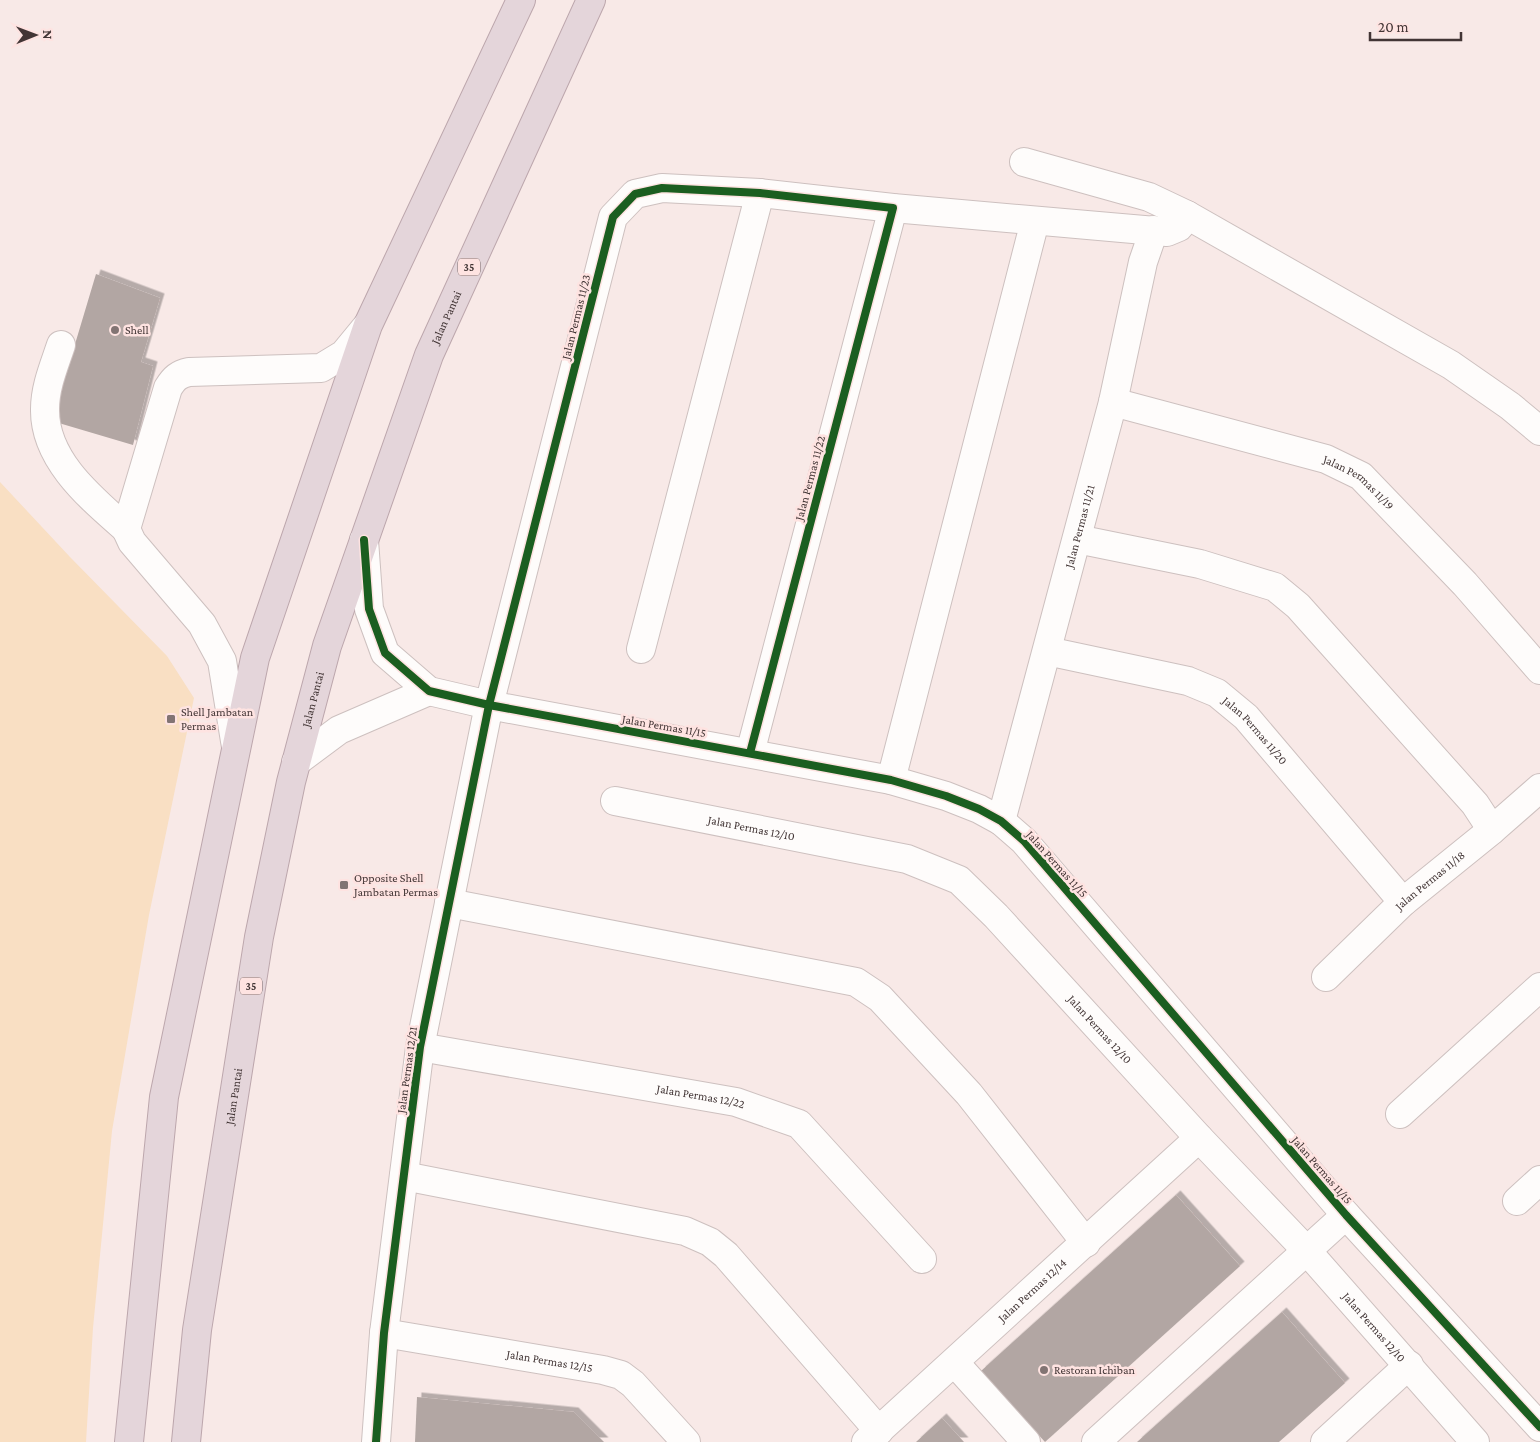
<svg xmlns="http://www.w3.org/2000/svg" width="1540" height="1442" font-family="'Crimson Pro',serif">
<defs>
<filter id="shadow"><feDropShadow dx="4.5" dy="-4.5" stdDeviation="0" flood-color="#0004"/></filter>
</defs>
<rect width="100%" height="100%" fill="#f8e9e7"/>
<polygon fill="#f9dfc3" points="0,482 70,557 167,656 194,698 149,915 112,1131 93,1328 86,1442 0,1442"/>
<g fill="#b2a6a3" filter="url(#shadow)">
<polygon points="96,274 160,298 141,362 153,366 133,445 52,421"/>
<polygon points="1176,1195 1240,1266 1045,1442 981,1371"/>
<polygon points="1282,1312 1345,1383 1279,1442 1137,1442"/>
<polygon points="417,1397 574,1412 604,1442 415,1442"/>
<polygon points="942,1418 964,1442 916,1442"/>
</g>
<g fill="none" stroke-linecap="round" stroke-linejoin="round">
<defs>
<g id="minor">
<polyline points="1187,215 1451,365 1510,406 1540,431"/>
<path d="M61 345C54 366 45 387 45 409 44 460 91 498 126 529"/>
<path id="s1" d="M1113 402 1326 459 1361 476 1465 584 1540 670"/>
<polyline points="1077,539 1200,564 1275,587 1298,606 1475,804 1492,830"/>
<polyline points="364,540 369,609 385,653 429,691 489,705 891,780 946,796 979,809 1001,821 1024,841 1346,1215 1540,1427"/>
<polyline points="641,649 760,193"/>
<path id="s2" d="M1047 651 1188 681 1217 693 1246 717 1403 902"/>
<path d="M236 747 222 661 202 624 132 542 126 529 168 388C174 378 179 374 189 372L321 368 344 354 367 326"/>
<polyline points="750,753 893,208"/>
<polyline points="296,762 339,730 429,691"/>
<polyline points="891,780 1035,221"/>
<path id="s3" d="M615 801 907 859 959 880 996 916 1199 1138 1307 1251 1475 1442"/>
<path id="s4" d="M1001 821 1113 402 1143 262 1154 230"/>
<polyline points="449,903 856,982 880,998 969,1094 1086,1243"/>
<path id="s5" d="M1326 977 1403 902 1492 830 1540 788"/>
<path id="s6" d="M420 1047 736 1102 799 1124 922 1259"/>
<polyline points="1400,1114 1540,987"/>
<polyline points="404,1176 685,1231 710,1242 726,1255 879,1431"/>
<polyline points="1517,1201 1540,1180"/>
<path id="s7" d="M384 1333 603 1370 621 1375 633 1384 686 1442"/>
<polyline points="955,1363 1026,1442"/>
<polyline points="376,1442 384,1333 420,1047 489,705 613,217 635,194 662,188 760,193 893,208 1167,232 1179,227 1187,215 1149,197 1024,162"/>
<path id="s8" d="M866 1442 1199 1138"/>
<polyline points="1096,1442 1346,1215"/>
<polyline points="1325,1442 1409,1365"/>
</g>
<g id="highway">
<polyline points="129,1442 164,1097 255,658 368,325 521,0"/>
<path id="s9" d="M186 1442 197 1330 259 937 291 782 327 646 429 355 591 0"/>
</g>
</defs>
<use href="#minor" stroke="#cdc0bf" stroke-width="30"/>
<use href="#highway" stroke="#bca6ac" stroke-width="30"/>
<use href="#minor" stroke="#fefcfb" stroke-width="28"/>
<use href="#highway" stroke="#e4d5da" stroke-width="28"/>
<defs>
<g id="cycleway">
<polyline points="364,540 369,609 385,653 429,691 489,705 891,780 946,796 979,809 1001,821 1024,841 1346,1215 1540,1427"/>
<polyline points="376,1442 384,1333 420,1047 489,705 613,217 635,194 662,188 760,193 893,208 750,753"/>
</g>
</defs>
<use href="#cycleway" stroke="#fee3e1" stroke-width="11"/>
<use href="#cycleway" stroke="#1b5e20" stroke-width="8"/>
</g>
<g fill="#827473" stroke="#fee3e1" stroke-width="2">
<circle cx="115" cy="330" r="5"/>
<rect x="166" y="714" width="10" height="10" rx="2.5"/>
<rect x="339" y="880" width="10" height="10" rx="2.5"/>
<circle cx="1044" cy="1370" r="5"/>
</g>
<g text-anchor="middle" stroke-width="5" stroke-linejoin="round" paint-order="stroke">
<g fill="#fee3e1" stroke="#7a6969" stroke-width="1">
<rect x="458" y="258.5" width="22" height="17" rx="4"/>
<rect x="240" y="977.5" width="22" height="17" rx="4"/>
</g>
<g font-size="11" font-weight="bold" fill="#423535">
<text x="469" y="271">35</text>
<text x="251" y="990">35</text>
</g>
<g font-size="12" fill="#423535" stroke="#fee3e1">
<text dy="4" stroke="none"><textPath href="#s9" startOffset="1159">Jalan Pantai</textPath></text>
<text transform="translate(576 317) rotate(-76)" y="4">Jalan Permas 11/23</text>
<text transform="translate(810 478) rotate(-75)" y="4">Jalan Permas 11/22</text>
<text dy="4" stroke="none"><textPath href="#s1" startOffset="261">Jalan Permas 11/19</textPath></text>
<text dy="4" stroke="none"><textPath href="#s4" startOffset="305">Jalan Permas 11/21</textPath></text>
<text dy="4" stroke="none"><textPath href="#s9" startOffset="754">Jalan Pantai</textPath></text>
<text transform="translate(664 726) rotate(10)" y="4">Jalan Permas 11/15</text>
<text dy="4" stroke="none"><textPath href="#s2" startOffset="229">Jalan Permas 11/20</textPath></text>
<text dy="4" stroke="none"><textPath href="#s3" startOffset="139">Jalan Permas 12/10</textPath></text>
<text transform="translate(1057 864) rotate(48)" y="4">Jalan Permas 11/15</text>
<text dy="4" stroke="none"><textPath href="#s5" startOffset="142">Jalan Permas 11/18</textPath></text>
<text dy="4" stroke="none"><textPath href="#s3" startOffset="559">Jalan Permas 12/10</textPath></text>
<text transform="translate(407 1070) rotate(-82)" y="4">Jalan Permas 12/21</text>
<text dy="4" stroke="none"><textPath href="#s9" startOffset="349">Jalan Pantai</textPath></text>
<text dy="4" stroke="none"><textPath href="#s6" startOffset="285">Jalan Permas 12/22</textPath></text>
<text transform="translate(1322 1170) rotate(49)" y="4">Jalan Permas 11/15</text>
<text dy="4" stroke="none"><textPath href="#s8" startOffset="225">Jalan Permas 12/14</textPath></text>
<text dy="4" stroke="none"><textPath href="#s3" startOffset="964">Jalan Permas 12/10</textPath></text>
<text dy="4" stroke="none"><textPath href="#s7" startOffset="168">Jalan Permas 12/15</textPath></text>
</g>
<g font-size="12" fill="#423535" stroke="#fee3e1" text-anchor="start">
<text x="125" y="334">Shell</text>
<text x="181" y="716">Shell Jambatan<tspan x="181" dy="14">Permas</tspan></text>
<text x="354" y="882">Opposite Shell<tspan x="354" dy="14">Jambatan Permas</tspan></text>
<text x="1054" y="1374">Restoran Ichiban</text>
</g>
</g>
<g transform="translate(35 35) rotate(89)" stroke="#fee3e1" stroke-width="4" paint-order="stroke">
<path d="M0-4L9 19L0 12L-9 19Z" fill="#423535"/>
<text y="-8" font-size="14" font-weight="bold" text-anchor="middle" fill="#423535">N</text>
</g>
<path d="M1370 32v8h91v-8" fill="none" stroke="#423535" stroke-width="2.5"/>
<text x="1378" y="32" font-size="15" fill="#423535" stroke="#fee3e1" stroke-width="4" paint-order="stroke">20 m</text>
</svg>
